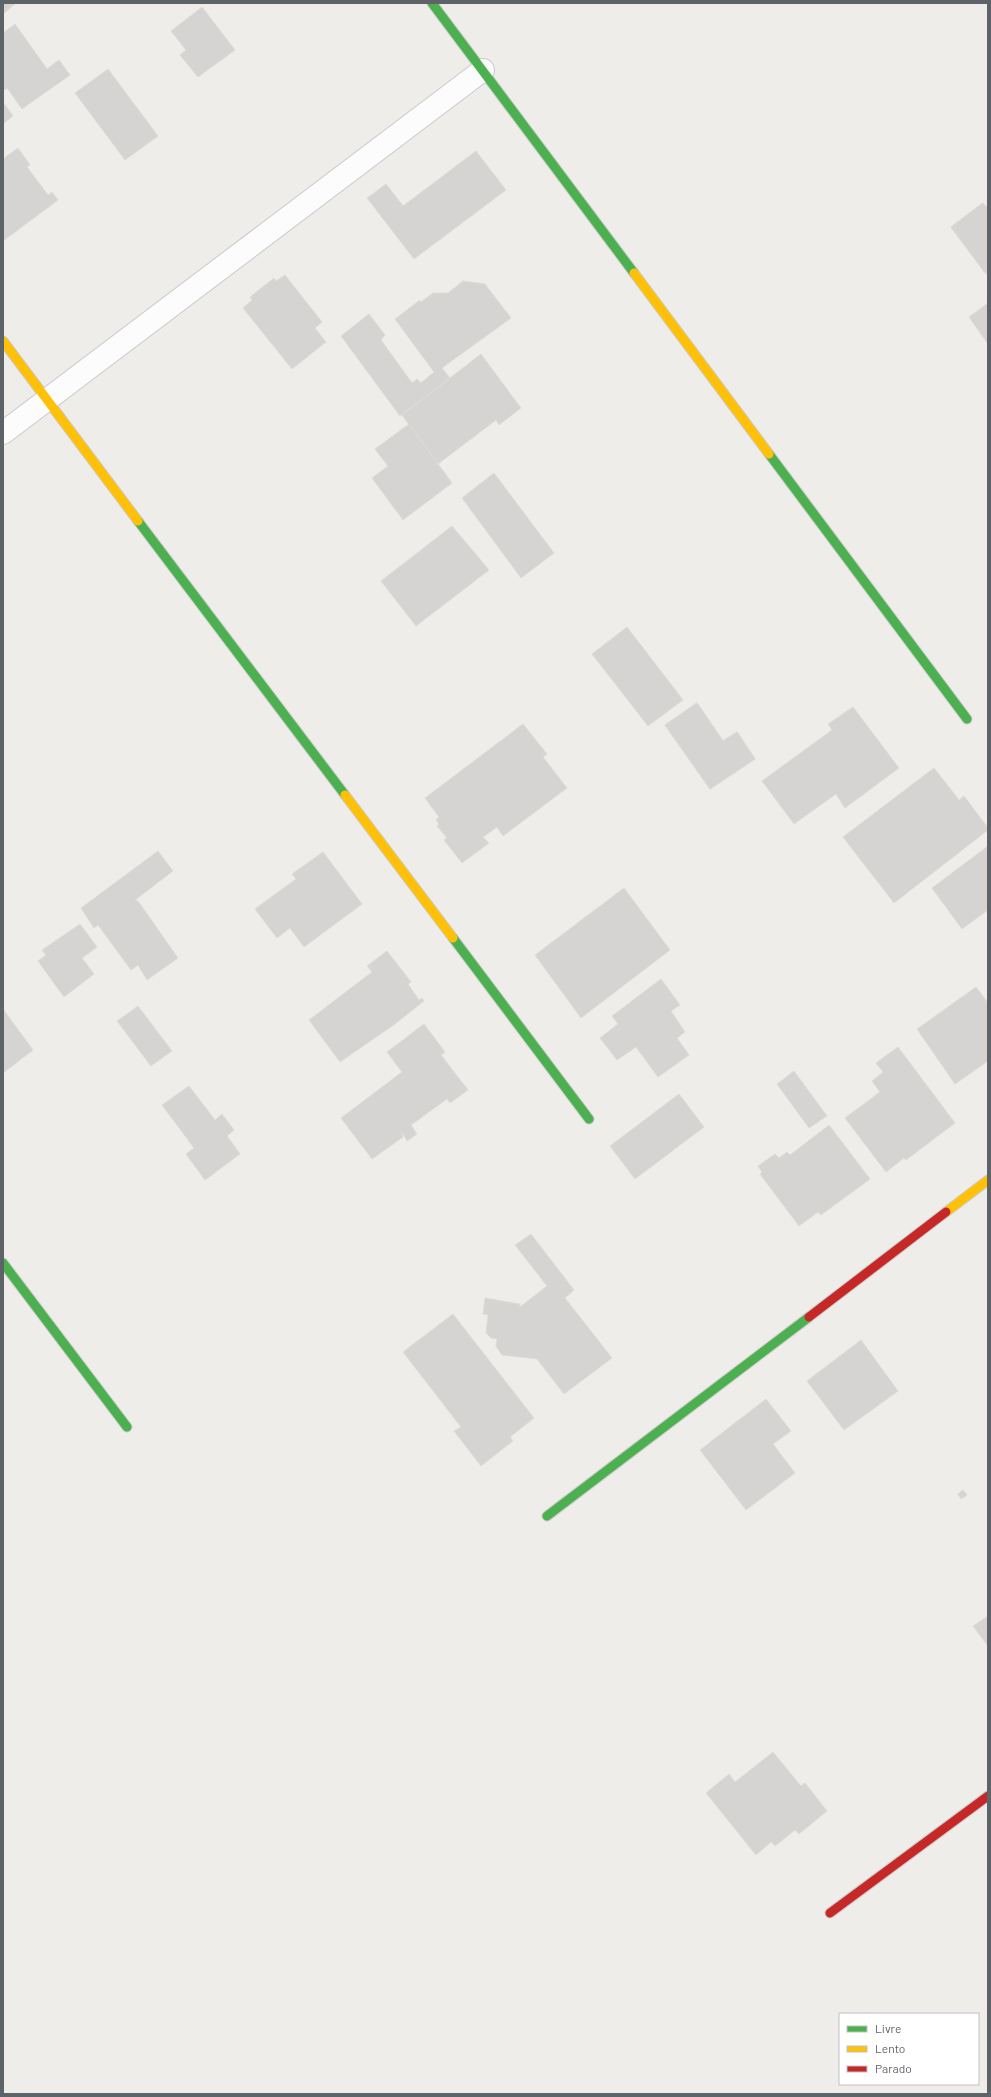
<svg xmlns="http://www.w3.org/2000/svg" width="991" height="2097" font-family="Barlow,sans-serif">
<rect width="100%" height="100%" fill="#efede9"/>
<g fill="#d5d4d2" stroke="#dedcd8">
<polygon points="3,3 16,3 3,14"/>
<polygon points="202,7 235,50 198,77 180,55 186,50 171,31"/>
<polygon points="15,24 47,69 59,60 70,75 22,109 7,88 3,91 3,33"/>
<polygon points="108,69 158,136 125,160 75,93"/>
<polygon points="3,102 13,116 3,124"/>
<polygon points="18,148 30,165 27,167 48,195 52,192 58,200 3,241 3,159"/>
<polygon points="476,151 506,190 414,259 367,198 386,184 403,206"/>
<polygon points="983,203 988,209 988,272 986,274 951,227"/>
<polygon points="983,203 988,209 988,272 986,274 951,227"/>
<polygon points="983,203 988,209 988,272 986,274 951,227"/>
<polygon points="983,203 988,209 988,272 986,274 951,227"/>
<polygon points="983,203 988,209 988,272 986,274 951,227"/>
<polygon points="285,275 322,322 315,328 326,342 292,369 243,308 252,300 250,297 274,278 276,281"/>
<polygon points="463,281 485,284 511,318 442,368 450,378 400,416 341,336 369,314 385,335 381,340 412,383 417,379 421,383 434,372 395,319 420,300 421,302 433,293 448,293"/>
<polygon points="988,303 988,344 969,317"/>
<polygon points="481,354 521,408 499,425 496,420 438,464 402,415"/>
<polygon points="409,424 452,483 403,520 372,478 388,466 375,449"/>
<polygon points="494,473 554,553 521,578 462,498"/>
<polygon points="452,526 489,570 416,626 381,581"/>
<polygon points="627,627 683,700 648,726 592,654"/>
<polygon points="697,703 723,741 737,732 755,759 710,789 665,725"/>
<polygon points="697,703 723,741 737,732 755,759 710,789 665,725"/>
<polygon points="697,703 723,741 737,732 755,759 710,789 665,725"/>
<polygon points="697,703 723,741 737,732 755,759 710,789 665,725"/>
<polygon points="697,703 723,741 737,732 755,759 710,789 665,725"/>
<polygon points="853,707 899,768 845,808 836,794 794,824 762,781 832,730 828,724"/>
<polygon points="523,724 547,754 543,757 567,788 503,836 497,827 483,837 489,843 462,863 444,840 447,838 437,826 439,824 436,820 439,817 425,798"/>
<polygon points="934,768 959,800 964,796 988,828 988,830 894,903 843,837"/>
<polygon points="988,846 988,910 962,929 932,888"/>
<polygon points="158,851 173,871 135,900 138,901 178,958 147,980 138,965 131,970 98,925 94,928 81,908"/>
<polygon points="323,852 362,904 304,947 290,928 277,938 255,909 296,879 292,874"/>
<polygon points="624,888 670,950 581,1018 535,955"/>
<polygon points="80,924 97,947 82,958 94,974 64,997 38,961 46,955 42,950"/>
<polygon points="387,951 411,982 408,984 419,1000 422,998 424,1001 395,1024 340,1062 309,1020 372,972 367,966"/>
<polygon points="661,979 680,1005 671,1011 685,1032 677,1038 689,1055 658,1077 636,1047 617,1060 600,1038 618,1024 612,1016"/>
<polygon points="976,987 988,1003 988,1061 955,1084 917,1029"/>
<polygon points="138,1006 172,1051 151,1066 117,1021"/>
<polygon points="3,1009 33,1050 3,1073"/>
<polygon points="424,1024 445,1052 441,1055 468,1090 450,1103 447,1099 411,1125 417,1134 407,1141 402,1132 403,1137 372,1159 341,1118 402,1072 387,1052"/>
<polygon points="898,1047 955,1123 906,1160 904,1158 886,1172 845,1118 880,1092 872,1081 883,1072 876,1063"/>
<polygon points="794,1071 827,1116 809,1128 777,1084"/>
<polygon points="189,1086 215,1120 222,1114 234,1130 227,1136 240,1154 205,1180 186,1154 194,1148 162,1105"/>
<polygon points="679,1094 704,1127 635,1179 610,1146"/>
<polygon points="829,1125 870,1179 821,1215 818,1212 799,1226 760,1174 762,1172 758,1166 775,1154 779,1158 787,1152 790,1155"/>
<polygon points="531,1234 574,1290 565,1298 612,1358 564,1394 537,1359 502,1355 496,1346 497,1339 491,1338 486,1333 488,1315 483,1314 485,1298 520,1304 520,1307 547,1286 515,1245"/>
<polygon points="453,1314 534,1418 510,1437 513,1441 481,1466 454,1431 461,1427 403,1352"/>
<polygon points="861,1340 898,1391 844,1430 807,1381"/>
<polygon points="766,1399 791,1431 773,1444 795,1473 746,1510 700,1450"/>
<polygon points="963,1490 967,1495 961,1499 958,1494"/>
<polygon points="963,1490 967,1495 961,1499 958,1494"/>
<polygon points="988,1616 988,1646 973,1626"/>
<polygon points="773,1752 801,1786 805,1783 827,1811 799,1834 795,1830 775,1846 771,1842 756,1855 706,1793 729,1774 735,1782"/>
</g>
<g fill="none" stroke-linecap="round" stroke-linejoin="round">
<defs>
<polyline id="street" points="3,433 483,70"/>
<g id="fast">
<polyline points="432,3 634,273"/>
<polyline points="769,454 967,719"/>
<polyline points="138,521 345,795"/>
<polyline points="453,938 589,1119"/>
<polyline points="3,1263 127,1427"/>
<polyline points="547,1516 809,1317"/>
</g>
<g id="slow">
<polyline points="634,273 769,454"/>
<polyline points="3,341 138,521"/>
<polyline points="345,795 453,938"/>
<polyline points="946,1212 988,1180"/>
</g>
<g id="jam">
<polyline points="809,1317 946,1212"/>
<polyline points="830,1913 988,1796"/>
</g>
</defs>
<use href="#street" stroke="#cacaca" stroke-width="24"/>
<use href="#fast" stroke="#cbcbcb" stroke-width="11"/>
<use href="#slow" stroke="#cbcbcb" stroke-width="11"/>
<use href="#jam" stroke="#cbcbcb" stroke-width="11"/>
<use href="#street" stroke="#fdfcfc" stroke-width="22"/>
<use href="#fast" stroke="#4caf50" stroke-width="9"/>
<use href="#slow" stroke="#ffc107" stroke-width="9"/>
<use href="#jam" stroke="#c62828" stroke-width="9"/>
</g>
<rect width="991" height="2097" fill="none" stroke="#5e6368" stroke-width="8"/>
<rect x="839" y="2013" width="140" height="72" fill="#ffffff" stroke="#bfc1c3"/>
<rect x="847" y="2026" width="20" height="6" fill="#4caf50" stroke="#bfc1c3"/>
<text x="875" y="2033" font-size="12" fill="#5e6368">Livre</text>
<rect x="847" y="2046" width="20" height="6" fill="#ffc107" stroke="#bfc1c3"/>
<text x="875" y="2053" font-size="12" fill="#5e6368">Lento</text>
<rect x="847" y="2066" width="20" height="6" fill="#c62828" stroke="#bfc1c3"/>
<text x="875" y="2073" font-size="12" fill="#5e6368">Parado</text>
</svg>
